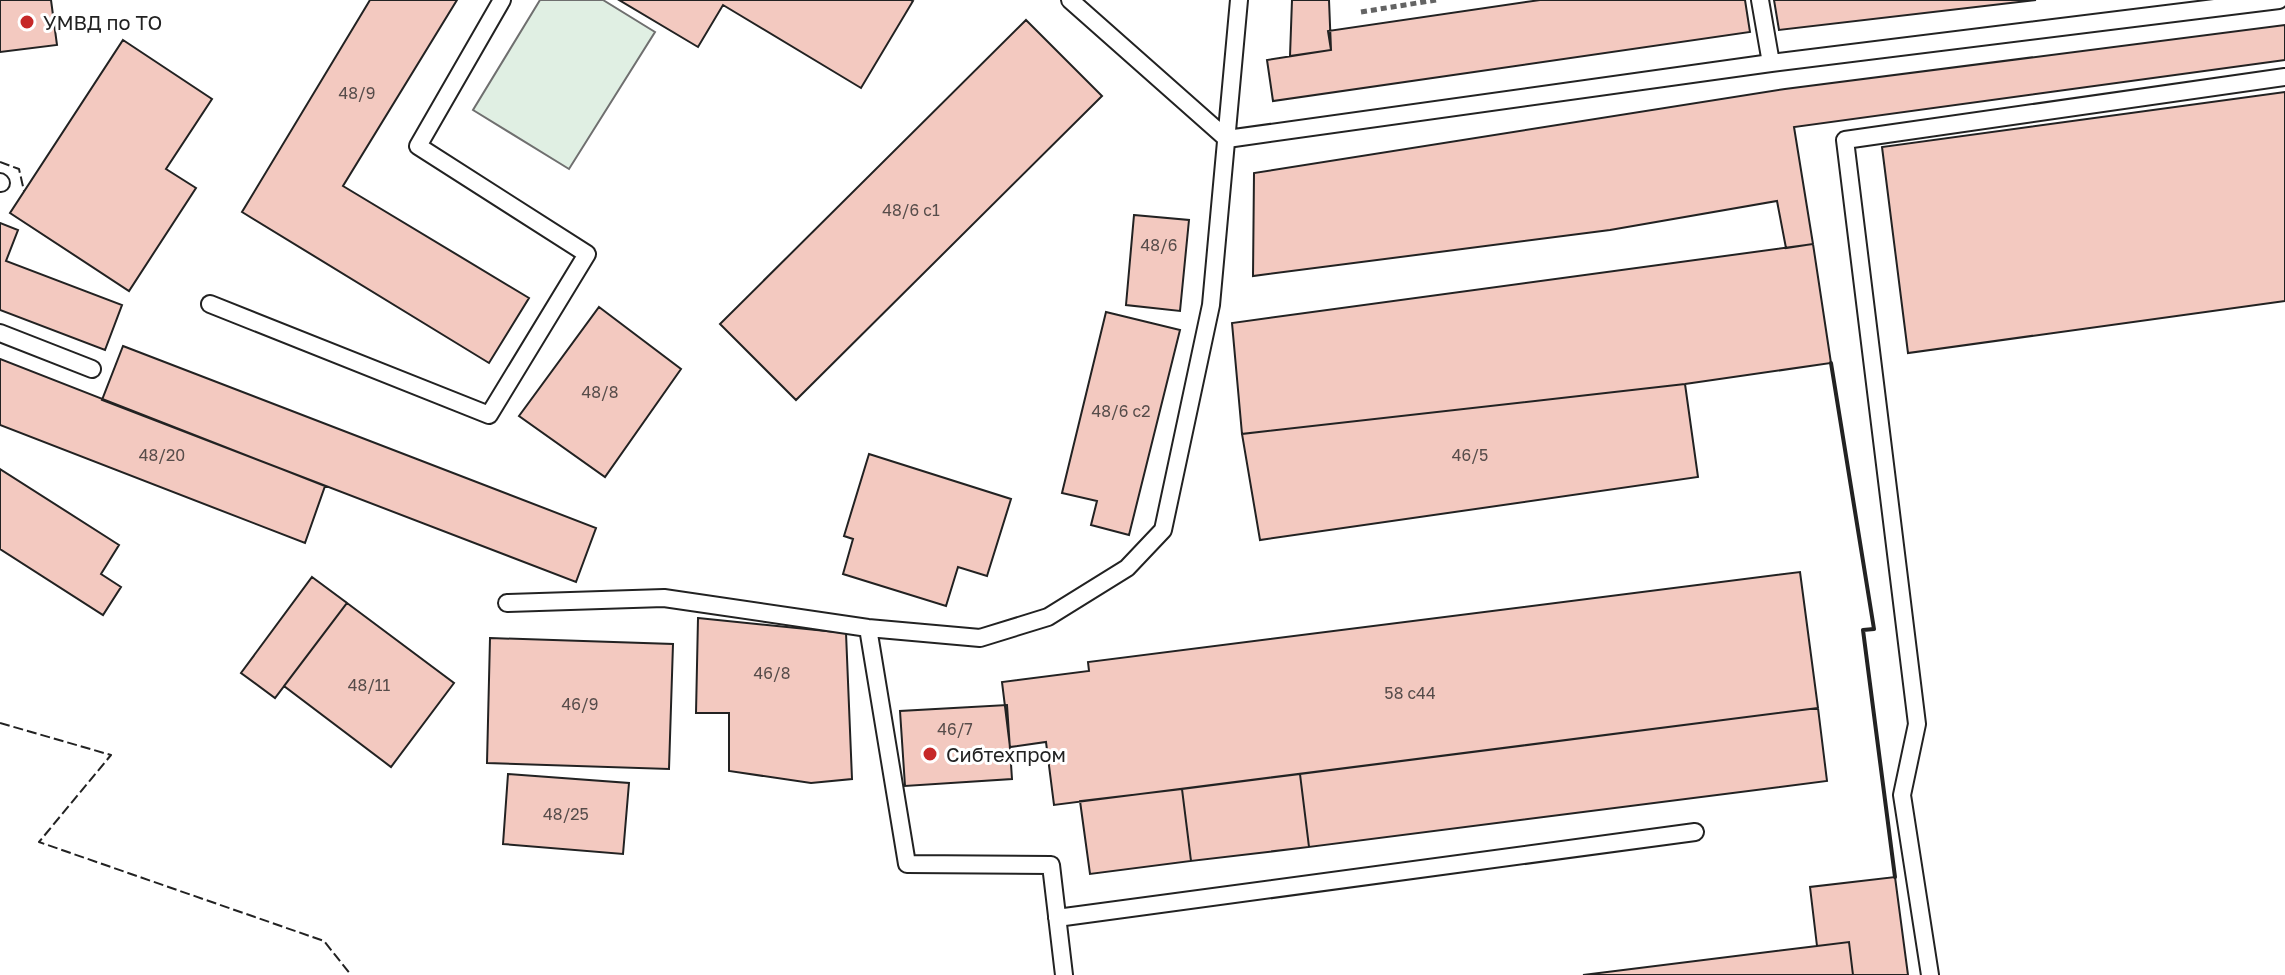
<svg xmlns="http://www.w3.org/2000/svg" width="2285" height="975" font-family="'Golos Text',sans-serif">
<rect width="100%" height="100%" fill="#fff"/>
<!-- green -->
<path fill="#e0efe3" stroke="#6f6f6f" stroke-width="2" d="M540,0H603L655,32L569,169L473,110Z"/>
<!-- building -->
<path fill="#f3c9c0" stroke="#222" stroke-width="2" d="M0,0H51L57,45L0,52Z
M370,0H457L343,186L529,298L489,363L242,212Z
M619,0H911L913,1L861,88L723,5L698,47Z
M1292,0H1329L1331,50L1290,56Z
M1540,0H1745L1750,32L1273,101L1267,60L1331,50L1328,31Z
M1774,0H2036L1779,30Z
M1026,20L1102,96L796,400L720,324Z
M2285,25V60L1794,127L1813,244L1786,248L1777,201L1610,230L1253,276L1254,173L1785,89Z
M123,40L212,99L166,169L196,188L129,291L10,213Z
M2285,92V301L1908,353L1882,147Z
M1134,215L1189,220L1180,311L1126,305Z
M0,223L18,230L6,261L122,305L105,350L0,310Z
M1813,244L1831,363L1685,384L1242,434L1232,323Z
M599,307L681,369L605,477L519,416Z
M1106,312L1180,330L1129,535L1091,525L1097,501L1062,493Z
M123,346L596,528L576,582L102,400Z
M0,359L325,486L305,543L0,425Z
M1685,384L1698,477L1260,540L1242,434Z
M869,454L1011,499L987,576L958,567L946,606L843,574L853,539L844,536Z
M0,469L119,545L101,574L121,587L103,615L0,549Z
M1800,572L1818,708L1054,805L1046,742L1010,747L1002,682L1089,671L1088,662Z
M312,577L347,603L275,698L241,673Z
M347,603L454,683L391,767L284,686Z
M698,618L846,633L852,779L811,783L729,771V713H696Z
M490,638L673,644L669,769L487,763Z
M1007,705L1012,779L905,786L900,711Z
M1818,708L1827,781L1309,847L1300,774Z
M508,774L629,783L623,854L503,844Z
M1300,774L1309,847L1191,861L1182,789Z
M1182,789L1191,861L1090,874L1080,801Z
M1895,877L1908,975H1853L1849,942L1817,946L1810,887Z
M1849,942L1853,975H1583L1817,946Z"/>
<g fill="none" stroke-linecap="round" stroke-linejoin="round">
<!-- lane casing -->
<g stroke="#222" stroke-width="20">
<path id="lane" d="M1070,0L1227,139L1771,63L2279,0
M1760,0L1771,63
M0,182L1,183
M210,304L489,415L587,254L418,146L502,0
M0,333L92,369
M507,603L664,598L868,628L980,638L1048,617L1127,568L1163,530L1211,305L1239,0
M868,628L907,864L1051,865L1064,975
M1057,918L1695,832
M1930,975L1902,795L1917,724L1845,140L2285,77"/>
</g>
<!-- path -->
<path stroke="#646464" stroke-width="5" stroke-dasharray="6 4" stroke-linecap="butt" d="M1361,12L1436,0"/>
<!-- lane -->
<use href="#lane" stroke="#fff" stroke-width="16"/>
<!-- fence -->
<path stroke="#222" stroke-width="2" stroke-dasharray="10 4" stroke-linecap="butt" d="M0,162L19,169L24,191
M0,723L111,755L39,842L324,941L351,975"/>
<!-- wall -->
<path stroke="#222" stroke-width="4" d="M1831,363L1874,629L1863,630L1895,877"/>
</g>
<!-- markers -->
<g fill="#c62828" stroke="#fff" stroke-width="3">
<circle cx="27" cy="22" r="8"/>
<circle cx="930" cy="754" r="8"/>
</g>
<g text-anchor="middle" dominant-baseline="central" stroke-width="6" stroke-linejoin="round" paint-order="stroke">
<!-- number labels -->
<g font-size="16" fill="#564c4a">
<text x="357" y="93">48/9</text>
<text x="911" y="210">48/6 с1</text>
<text x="1159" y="245">48/6</text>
<text x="600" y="392">48/8</text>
<text x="1121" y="411">48/6 с2</text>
<text x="162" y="455">48/20</text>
<text x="1470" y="455">46/5</text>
<text x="772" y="673">46/8</text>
<text x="369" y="685">48/11</text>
<text x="1410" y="693">58 с44</text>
<text x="580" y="704">46/9</text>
<text x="955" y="729">46/7</text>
<text x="566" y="814">48/25</text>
</g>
<!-- poi labels -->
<g font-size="20" fill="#222" stroke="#fff" text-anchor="start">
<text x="43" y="22">УМВД по ТО</text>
<text x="946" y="754">Сибтехпром</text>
</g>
</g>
</svg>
